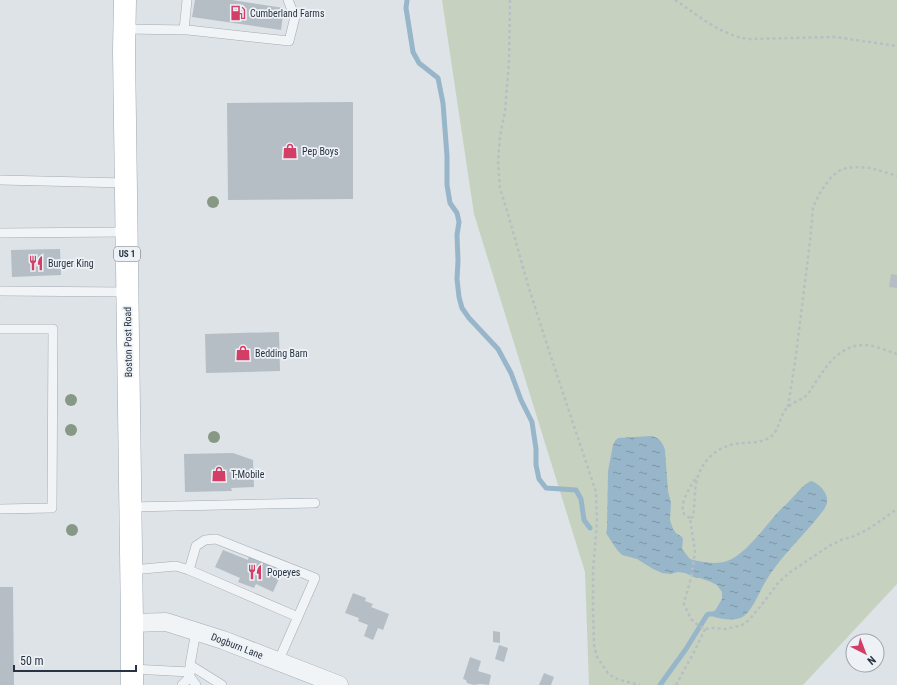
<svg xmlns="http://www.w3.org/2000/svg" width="897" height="685" font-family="'Roboto Condensed',sans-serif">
<defs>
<pattern id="water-ripples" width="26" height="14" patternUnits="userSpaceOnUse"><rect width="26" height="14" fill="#98b6ca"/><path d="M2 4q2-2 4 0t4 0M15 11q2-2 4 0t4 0" fill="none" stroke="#7c95a5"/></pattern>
</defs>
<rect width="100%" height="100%" fill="#dee3e8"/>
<!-- grass -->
<path fill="#c6d2bf" d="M442,0H897V584L803,685H589L585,572L474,214Z"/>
<!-- water -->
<path fill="url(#water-ripples)" d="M651,436C659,437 663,443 665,450L668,491L671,503L670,520L673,529L676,533L682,537L683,540L682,549L690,559C702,562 715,565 727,561C744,556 767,524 780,510C784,506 789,502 793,497C799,491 803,485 811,481C819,483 828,493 827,501C827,505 825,508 823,511C803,537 777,559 762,588C758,596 751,611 744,616C735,622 723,619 714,617L713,614L722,599V592L717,585L711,582L700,578H696L685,573L678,572L671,574L662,573L653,569L637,559L622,555L618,551L613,544L606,533L607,529L608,471L613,445L615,441L618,438Z"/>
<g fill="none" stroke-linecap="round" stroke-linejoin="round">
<!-- stream -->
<path stroke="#98b6ca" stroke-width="5" d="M407,0L406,8L413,52L419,63L438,78L443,103L447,156V185L450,203L457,213L459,222L457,235L458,261L457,279L459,297L462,308L469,318L498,349L511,373L521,400L532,422L536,449V465L539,479L546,488L576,490L581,499L584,520L590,528
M660,685L686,649L707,615L709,614H713L718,612"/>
</g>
<!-- building -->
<path fill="#b5bdc5" d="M195,0H232L284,8L281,30L192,17Z
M353,102V199L228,200L227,103Z
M60,249L61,275L12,277L11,250Z
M891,274L897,275V288L889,287Z
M279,332L280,371L206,373L205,334Z
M233,453L253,460L254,487L231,488L232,491L185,492L184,454Z
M223,550L248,560L249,556L283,570L273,592L256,584L254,588L238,582L240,578L215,567Z
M0,587H13L14,685H0Z
M353,593L366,598L365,601L373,604L371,607L389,614L383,630L378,628L373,640L364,636L368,625L358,621L359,618L345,613Z
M493,631L500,632V643L493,642Z
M499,645L508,648L504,662L495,659Z
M470,657L481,661L478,671L491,675L489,685L480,684L474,685L467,683L466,680L463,679Z
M544,673L554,677L551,685H539Z"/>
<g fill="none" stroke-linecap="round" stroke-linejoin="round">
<!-- lane casing -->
<g stroke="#a3abb2" stroke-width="10">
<path id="lane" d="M125,29L188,30L289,41L295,17L288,0
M184,30L187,0
M0,180L126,183
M0,233L127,232
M0,291L127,292
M0,329H53L52,508L0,509
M131,507L315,503
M132,570L176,566L189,570L196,546L205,540L216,539L315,578L278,662
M189,570L298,617
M190,665L222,685
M132,669L190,672
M190,677L196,685
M182,685L190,677V665L196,631"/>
</g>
<!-- street casing -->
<g stroke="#a3abb2" stroke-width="19">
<path id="street" d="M132,623L166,622L223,640L339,685"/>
</g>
<!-- primary casing -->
<g stroke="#9da9b4" stroke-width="23">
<path id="primary" d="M125,0L124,50L132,623V685"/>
</g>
<!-- path -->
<path stroke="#b8bec3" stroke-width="2.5" stroke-dasharray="3 3" stroke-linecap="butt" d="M510,0L509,62L505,111L500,136L498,161L500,188L508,214L528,285L550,354L596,492L597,522L593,572V609L594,645L597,657L608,673L614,678L624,681L640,685
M675,0C698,15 720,35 748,39L835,37L897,46
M897,354C887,351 875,345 864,345C836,345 822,373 808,394C802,400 792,402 786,409C778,419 780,433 767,439C757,444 744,442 734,444C713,449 700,463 696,484C694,495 695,506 693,517L690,518L695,551L694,559L691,578L685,599L684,604L691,619L698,625L705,629L712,628L726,629L742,625L749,620L760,607L778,583L789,573L829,546L841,540L855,536L870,528L897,509
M788,407L795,362L810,242L813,207L821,191L832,176L842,169L854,167L871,168L897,176
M690,518C688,517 686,516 685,515C677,505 692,484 697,476
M676,685L694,652L705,629"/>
<!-- lane -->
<use href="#lane" stroke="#f1f4f6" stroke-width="9"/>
<!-- street -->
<use href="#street" stroke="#f1f4f6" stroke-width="18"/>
<!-- primary -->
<use href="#primary" stroke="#fff" stroke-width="22"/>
</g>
<!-- trees -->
<g fill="#879985">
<circle cx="213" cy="202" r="6"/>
<circle cx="71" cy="400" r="6"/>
<circle cx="71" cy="430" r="6"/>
<circle cx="214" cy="437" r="6"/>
<circle cx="72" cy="530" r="6"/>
</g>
<!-- icons -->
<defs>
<g id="fuel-bare" transform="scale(1.2)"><path d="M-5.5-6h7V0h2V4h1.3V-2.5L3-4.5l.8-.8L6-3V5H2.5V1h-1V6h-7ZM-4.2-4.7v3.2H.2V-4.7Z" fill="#d23e66" stroke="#eef2f6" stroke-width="2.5" paint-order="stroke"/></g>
<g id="shop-bare" transform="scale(1.2)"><path d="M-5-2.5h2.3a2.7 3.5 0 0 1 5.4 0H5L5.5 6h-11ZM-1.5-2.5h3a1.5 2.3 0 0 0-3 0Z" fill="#d23e66" stroke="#eef2f6" stroke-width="2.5" paint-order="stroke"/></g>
<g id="restaurant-bare" transform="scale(1.2)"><path d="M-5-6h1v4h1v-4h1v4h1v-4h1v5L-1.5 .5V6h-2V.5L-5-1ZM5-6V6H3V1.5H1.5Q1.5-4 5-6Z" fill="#d23e66" stroke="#eef2f6" stroke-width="2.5" paint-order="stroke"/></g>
</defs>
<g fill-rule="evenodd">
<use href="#fuel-bare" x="238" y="13"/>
<use href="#shop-bare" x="290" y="151"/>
<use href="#restaurant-bare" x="36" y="263"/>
<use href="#shop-bare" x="243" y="353"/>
<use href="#shop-bare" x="219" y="474"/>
<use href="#restaurant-bare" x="255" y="572"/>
</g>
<g text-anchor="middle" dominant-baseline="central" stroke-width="3.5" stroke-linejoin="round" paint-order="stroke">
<!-- shield labels -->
<rect fill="#eef2f6" stroke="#636c77" stroke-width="1" x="114" y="247" width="26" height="14" rx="3"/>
<g font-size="9" font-weight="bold" fill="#273340">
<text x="127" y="254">US 1</text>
</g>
<!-- poi labels -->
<g font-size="10" fill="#273340" stroke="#eef2f6" text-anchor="start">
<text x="250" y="13">Cumberland Farms</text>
<text x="302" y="151">Pep Boys</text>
<text x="48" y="263">Burger King</text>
<text x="255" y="353">Bedding Barn</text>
<text x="231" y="474">T-Mobile</text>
<text x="267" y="572">Popeyes</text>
</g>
<!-- street labels -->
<g font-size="10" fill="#273340" stroke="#eef2f6">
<text transform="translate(128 342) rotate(-91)">Boston Post Road</text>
<text transform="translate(237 646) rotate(21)">Dogburn Lane</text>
</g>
</g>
<!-- north arrow -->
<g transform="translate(865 653) rotate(138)"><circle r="19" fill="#eef2f6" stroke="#9ea6ad"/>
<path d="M0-3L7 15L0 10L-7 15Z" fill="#d23e66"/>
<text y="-6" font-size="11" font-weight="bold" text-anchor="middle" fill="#273340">N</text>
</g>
<!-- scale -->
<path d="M14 665v6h122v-6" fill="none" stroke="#273340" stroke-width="2"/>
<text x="20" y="665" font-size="12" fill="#273340" stroke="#eef2f6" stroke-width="3" paint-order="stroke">50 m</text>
</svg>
